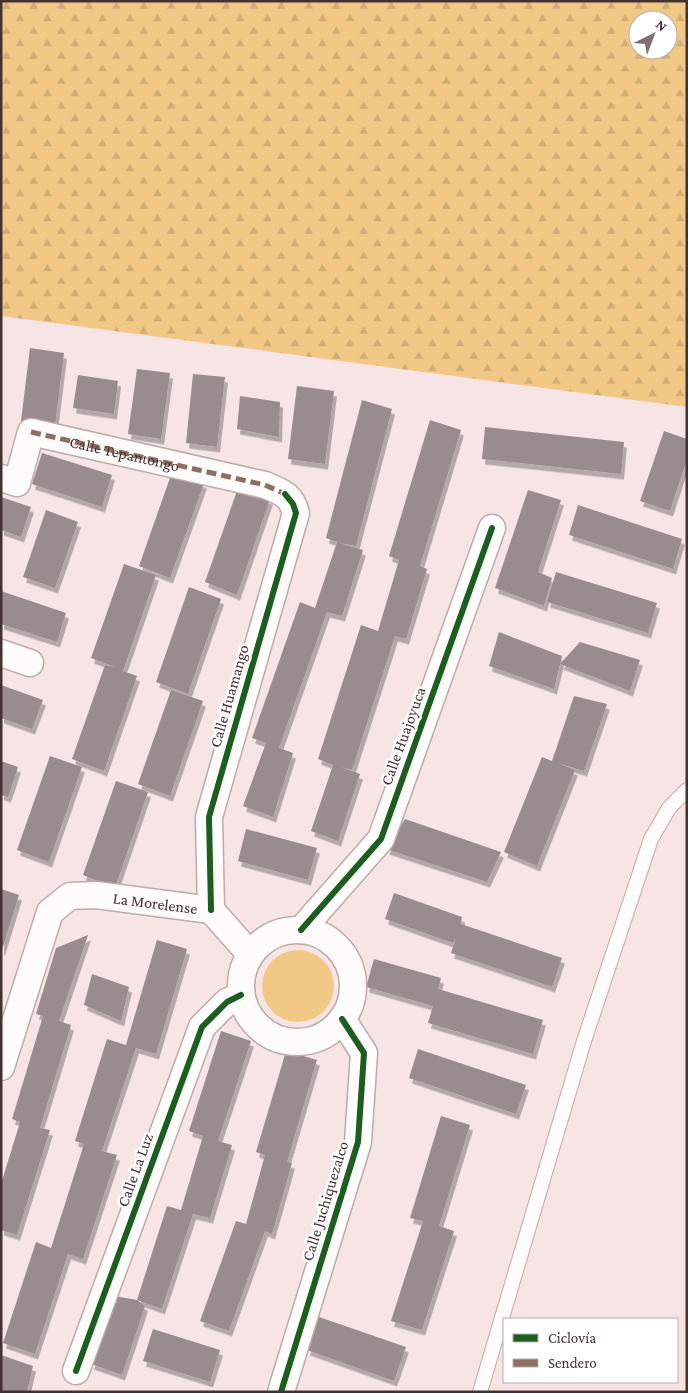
<svg xmlns="http://www.w3.org/2000/svg" width="688" height="1393" font-family="'Crimson Pro',serif">
<defs>
<pattern id="forest-firs" width="22" height="20" patternUnits="userSpaceOnUse" patternTransform="scale(1.25)"><rect width="22" height="20" fill="#f2c886"/><path d="M5 1l3.5 6h-7zM16 11l3.5 6h-7z" fill="#d1ac74"/></pattern>
<filter id="shadow"><feDropShadow dx="3" dy="5.5" stdDeviation="0" flood-color="#0004"/></filter>
</defs>
<rect width="100%" height="100%" fill="#f6e5e4"/>
<!-- forest -->
<path fill="url(#forest-firs)" fill-rule="evenodd" d="M1,1H687V407L1,316ZM638,20H668V50H638Z"/>
<!-- park -->
<path fill="#f2c886" d="M262 986a36 36 0 1 1 72 0a36 36 0 1 1-72 0Z"/>
<!-- building -->
<path fill="#9a8b8d" filter="url(#shadow)" d="M30,348L64,353L55,425L21,421Z
M137,369L170,373L161,439L128,434Z
M193,374L225,377L217,447L186,443Z
M78,375L118,381L114,414L73,408Z
M297,386L334,391L325,464L288,459Z
M240,396L280,402L279,437L237,429Z
M362,400L392,409L356,546L339,543L363,550L342,616L327,612L279,748L293,753L273,817L243,806L266,743L252,738L300,602L315,608L337,542L326,538Z
M430,420L461,430L420,566L427,569L406,639L395,636L352,770L341,767L360,774L338,841L311,831L333,765L318,759L361,625L378,631L399,560L389,556Z
M485,427L624,442L621,474L482,459Z
M664,431L687,439V459L670,511L640,501Z
M42,453L112,475L102,507L32,484Z
M172,472L204,483L170,578L139,566Z
M238,488L270,499L237,595L205,582Z
M528,490L561,500L538,572L552,578L544,606L495,588Z
M1,497L31,507L21,537L1,530Z
M578,505L682,539L673,569L569,535Z
M46,510L78,522L55,588L23,577Z
M124,564L156,575L123,671L137,676L104,771L72,759L105,665L115,667L91,658Z
M556,572L657,603L648,633L547,602Z
M189,587L221,599L188,694L156,682Z
M1,591L66,613L57,642L1,624Z
M499,632L562,656L554,689L489,666Z
M580,642L640,660L630,691L560,664Z
M1,685L43,700L32,729L1,718Z
M171,690L203,701L170,796L138,784Z
M574,696L607,704L584,771L558,763L575,770L537,866L504,852L542,757L552,761Z
M50,756L82,767L49,862L17,850Z
M1,761L18,767L8,797L1,795Z
M116,781L148,792L115,888L83,875Z
M405,819L501,852L487,882L386,849Z
M246,829L317,848L308,880L238,861Z
M1,889L19,895L2,950H1Z
M394,893L462,917L461,924L562,958L552,987L451,953L456,938L453,943L385,919Z
M88,935L59,1021L71,1025L40,1128L50,1130L17,1235L1,1230V1184L20,1122L12,1119L43,1016L36,1014L56,948Z
M157,940L187,949L156,1054L136,1048L102,1151L117,1155L83,1259L68,1254L35,1354L3,1343L36,1242L51,1248L84,1144L75,1141L107,1039L126,1045Z
M374,959L441,978L438,989L543,1020L533,1054L428,1023L433,1006L366,987Z
M92,974L129,987L121,1021L84,1005Z
M221,1031L251,1041L218,1141L232,1145L210,1218L193,1214L162,1309L137,1300L167,1206L181,1210L203,1136L189,1131Z
M418,1049L526,1085L516,1114L409,1078Z
M286,1051L317,1060L287,1162L292,1163L272,1234L265,1231L229,1331L200,1321L236,1221L246,1224L265,1155L256,1152Z
M441,1116L470,1125L439,1226L454,1231L422,1330L391,1321L423,1221L410,1218Z
M114,1296L137,1300L145,1306L122,1375L91,1364Z
M319,1317L406,1347L394,1381L307,1350Z
M153,1329L220,1350L210,1382L143,1361Z
M1,1355L33,1366L27,1392H1Z"/>
<g fill="none" stroke-linecap="round" stroke-linejoin="round">
<!-- lane casing -->
<g stroke="#bbabaa" stroke-width="16">
<path id="lane" d="M480,1392L584,1041L651,839L669,808L687,790"/>
</g>
<!-- street casing -->
<g stroke="#bbabaa" stroke-width="29">
<g id="street">
<path d="M1,478L17,483L31,432L265,485C281,492 291,494 296,513L209,817L211,910"/>
<path d="M1,653L30,663"/>
<circle cx="297" cy="986" r="56"/>
<path d="M301,930L381,839L492,528"/>
<path id="s1" d="M1,1067L50,912L70,896L96,895L211,910L250,954"/>
<path d="M76,1371L202,1027L227,1002L241,995"/>
<path d="M281,1392L358,1142L364,1053L342,1019"/>
</g>
</g>
<!-- lane -->
<use href="#lane" stroke="#fefbfb" stroke-width="14"/>
<!-- street -->
<use href="#street" stroke="#fefbfb" stroke-width="26"/>
<!-- quiet -->
<path stroke="#8d6e63" stroke-width="5" stroke-dasharray="10 5" stroke-linecap="butt" id="s2" d="M31,432L265,485L285,494"/>
<!-- cycleway casing -->
<g stroke="#fff" stroke-width="9">
<path id="cycleway" d="M211,910L209,817L296,513L293,504L285,494
M301,930L381,839L492,528
M76,1371L202,1027L227,1002L241,995
M281,1392L358,1142L364,1053L342,1019"/>
</g>
<!-- cycleway -->
<use href="#cycleway" stroke="#1b5e20" stroke-width="6"/>
</g>
<g text-anchor="middle" dominant-baseline="central" stroke-width="5" stroke-linejoin="round" paint-order="stroke">
<!-- street labels -->
<g font-size="16" fill="#443131" stroke="#fff">
<text stroke="none"><textPath href="#s2" startOffset="96">Calle Tepantongo</textPath></text>
<text transform="translate(229 696) rotate(-74)">Calle Huamango</text>
<text transform="translate(403 736) rotate(-70)">Calle Huajoyuca</text>
<text stroke="none"><textPath href="#s1" startOffset="274">La Morelense</textPath></text>
<text transform="translate(135 1170) rotate(-70)">Calle La Luz</text>
<text transform="translate(325 1201) rotate(-73)">Calle Juchiquezalco</text>
</g>
</g>
<!-- border -->
<rect width="688" height="1393" fill="none" stroke="#443131" stroke-width="5"/>
<!-- legend -->
<rect x="503" y="1318" width="175" height="65" fill="#ffffff" stroke="#b4adad"/>
<rect x="513" y="1334" width="25" height="8" fill="#1b5e20" stroke="#b4adad"/>
<text x="548" y="1343" font-size="15" fill="#443131">Ciclovía</text>
<rect x="513" y="1359" width="25" height="8" fill="#8d6e63" stroke="#b4adad"/>
<text x="548" y="1368" font-size="15" fill="#443131">Sendero</text>
<!-- north arrow -->
<g transform="translate(653 35) rotate(42)"><circle r="24" fill="#ffffff" stroke="#b4adad"/>
<path d="M0-4L9 19L0 12L-9 19Z" fill="#827070"/>
<text y="-8" font-size="14" font-weight="bold" text-anchor="middle" fill="#443131">N</text>
</g>
</svg>
